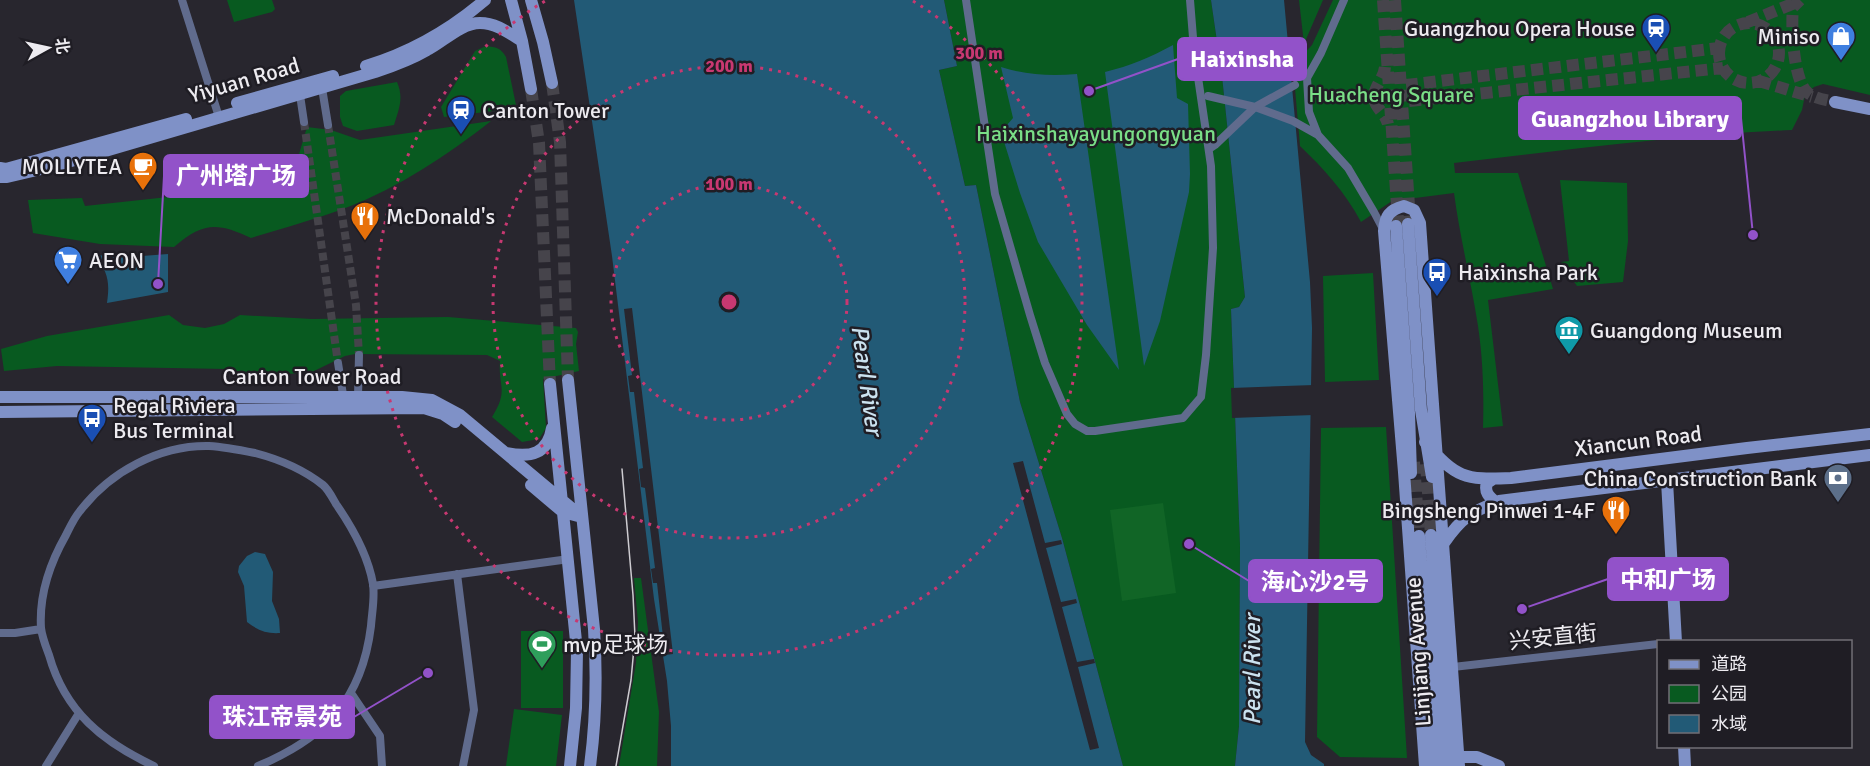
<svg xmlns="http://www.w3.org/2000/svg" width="1870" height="766" font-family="Signika,'Noto Sans SC',sans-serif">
<rect width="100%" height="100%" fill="#28262e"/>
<!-- green -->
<path fill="#085a20" d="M227,0H272L275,9L272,12L234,22Z
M944,0H1211L1222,76L1245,297L1239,307L1231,309L1240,545L1239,726L1235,766H1123L1062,538L1020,402L976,185L965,186L939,70L957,66Z
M1299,0H1323L1304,44Z
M1333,0H1870V95L1823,84L1814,87L1805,95L1802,110L1792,130C1679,135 1566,150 1454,163L1455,173H1518L1553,289L1488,300L1503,426L1483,428C1484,394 1483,359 1478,326C1471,281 1460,238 1454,193L1392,201L1361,222C1345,192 1324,169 1300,146L1293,65L1312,45Z
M486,46C496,47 501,48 506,57L516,105L511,109L444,117L441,107L475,51Z
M397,82C404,98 399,109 394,125L357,131L343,126L340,117V96L346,91Z
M491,121C449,154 398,188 348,207C317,219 283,228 251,238C217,222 203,222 174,247L100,244L33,233L28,200L82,198L85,206L214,192L234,181L294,171L307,127L331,130L360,140Z
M1560,180L1627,183L1628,241L1623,282L1577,286L1561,262L1569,261Z
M1373,273L1379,380L1325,382L1323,276Z
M169,315L183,325L205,328L224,324L240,315L312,319L448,317L576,328L578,332L576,344L579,371L543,379L546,428L539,439L522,442L492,417C509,390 498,387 500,361L487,355L355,354L345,356L312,372L251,377L227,369L57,366L4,371L1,349L47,336Z
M1386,427L1407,758L1340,757L1317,737L1321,428Z
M634,578H641L659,712L657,766H619L636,663L638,622Z
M521,631H563V708H521Z
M514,709L562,715L556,766H506Z"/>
<!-- forest -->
<path fill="#116526" d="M1163,503L1176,593L1122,601L1110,510Z"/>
<!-- water -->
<path fill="#225a76" d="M574,0H944L957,66L939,70L965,186L976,185L1020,402L1062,538L1123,766H671V726L667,681L654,599L612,256Z
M1211,0H1284L1310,282L1312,328L1305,742L1311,755L1324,764V766H1235L1239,726L1240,545L1231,309L1239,307L1245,297L1222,76Z
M1173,45L1177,98L1188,104L1190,174L1189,192L1160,321L1144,366L1105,72C1130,66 1151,57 1173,45Z
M1001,67C1026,75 1050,76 1077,74L1119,370L1087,325L1038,242L1020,193L1001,132L1013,118Z
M168,254V292L107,303C110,282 108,272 95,255L129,257Z
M255,552L265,554L273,572L272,601L279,619L280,633C267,634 257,630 247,622L244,586L238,572L239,566L247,556Z"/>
<!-- pier -->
<path fill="#28262e" d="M632,308L673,654L665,655L657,583H653L651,569L655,568L645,488L641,487L639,469L643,468L634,392H630L628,376L632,375L624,309Z
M1314,385V415L1232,418L1231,388Z
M1023,461L1045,543L1061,540L1062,544L1046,548L1061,602L1076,599L1077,603L1062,607L1077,662L1094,659L1095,663L1078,667L1099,748L1090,750L1013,463Z"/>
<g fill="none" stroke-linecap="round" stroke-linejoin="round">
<!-- street-tunnel -->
<path stroke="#46444b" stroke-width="8" stroke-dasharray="8 4" stroke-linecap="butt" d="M304,122L338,363
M328,125L356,305L359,355"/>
<!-- secondary-tunnel -->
<path stroke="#46444b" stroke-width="12" stroke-dasharray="12 6" stroke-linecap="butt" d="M1383,0L1399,235
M1395,0L1411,235
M1800,0L1793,7C1791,26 1793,81 1808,93C1816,99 1826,100 1835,102
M1748,22L1797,2
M1719 53a30 30 0 1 1 60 0a30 30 0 1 1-60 0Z
M1385,67C1384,79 1373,87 1374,99C1376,109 1386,114 1388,124
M1759,81L1812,97
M552,83L560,142L568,380
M1406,85L1719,48
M531,89L539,143L550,384
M1409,101L1723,68
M1414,462L1419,536
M1426,464L1431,535"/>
<!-- street -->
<path stroke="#606b8d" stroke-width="8" d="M182,0L219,117
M966,0L995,194L1030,315L1045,363L1067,414L1075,424L1087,431H1095L1183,418L1201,397L1206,355L1213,248L1211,166L1194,50L1190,0
M1344,0L1321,53L1307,78L1309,112L1318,135L1348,168L1374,212L1383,229
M317,87L322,88L328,125
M303,91L300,95L304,122
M1209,149L1215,145L1255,107L1293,121L1318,135
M338,363L344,401
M356,399L358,397L359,355
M457,574L474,710L463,766
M373,586L569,559
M0,633H15L41,629
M1453,667L1658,644
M351,693L380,736L382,766
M46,766L79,713
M154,766C103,742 65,712 49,655C46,647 42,637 41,628C39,595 50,563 66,535C70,527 74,518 80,511C110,472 159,445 209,446C225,447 240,450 255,453C278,459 304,470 323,485C328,489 332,497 336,504C352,527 368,555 373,584C375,597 372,612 371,626C362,700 325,738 258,766"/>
<!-- secondary -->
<path stroke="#7f91c7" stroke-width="12" d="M511,0L522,41L531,89
M531,0L543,42L552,83
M366,66C409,53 451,29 485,0
M1835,102L1870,109
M237,103L333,76
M0,168L6,169L186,119
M0,177H7L54,166L375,72C393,66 410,60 427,50C443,42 461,23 480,23C496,23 509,33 522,41
M1408,224L1421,410L1432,477
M1396,226L1409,413L1411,473
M568,380L594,629C597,675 596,720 590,766
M550,384L577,651L576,708L570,766
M0,397H402L432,400L460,415L582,517
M0,412L424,408L443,414L455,422
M1425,442C1456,478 1464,480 1511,478L1747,448L1870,434
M507,453C530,458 548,454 552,428
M1493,479L1487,483C1484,492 1489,497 1496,502
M1667,481L1676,642
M531,485L563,512L578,516
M1431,535L1447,766
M1419,536L1435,766
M1444,543C1461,518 1471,512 1499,501L1870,455
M1684,746L1685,766
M1459,757H1477L1499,766
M1425,766L1404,472L1384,231C1385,216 1389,210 1404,206L1414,210L1420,223L1459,766"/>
<!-- tram -->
<path stroke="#ceccd1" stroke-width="1.5" d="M616,766L631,680L635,637L633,595L622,469"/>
<!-- street-bridge -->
<path stroke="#606b8d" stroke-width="8" d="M1208,96L1255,107L1295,85"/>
</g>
<!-- distance rings -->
<g fill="none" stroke="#c83871" stroke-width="3" stroke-dasharray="3 6">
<circle cx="729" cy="302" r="118"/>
<circle cx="729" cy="302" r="236"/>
<path d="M913 1A353 353 0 1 1 545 1"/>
</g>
<!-- icons -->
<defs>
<g id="station-pin" transform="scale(1.5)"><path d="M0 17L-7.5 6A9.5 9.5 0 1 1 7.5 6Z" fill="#1a4fb4" stroke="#1f1d24"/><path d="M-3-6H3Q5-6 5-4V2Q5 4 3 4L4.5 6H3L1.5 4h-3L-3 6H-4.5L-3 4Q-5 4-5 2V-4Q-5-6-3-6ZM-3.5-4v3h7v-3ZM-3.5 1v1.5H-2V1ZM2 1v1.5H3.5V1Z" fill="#fff"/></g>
<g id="shop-pin" transform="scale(1.5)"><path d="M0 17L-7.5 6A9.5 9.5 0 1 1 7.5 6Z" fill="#3f7fe0" stroke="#1f1d24"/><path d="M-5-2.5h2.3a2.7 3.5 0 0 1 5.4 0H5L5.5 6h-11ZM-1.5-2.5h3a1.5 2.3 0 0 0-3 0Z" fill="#fff"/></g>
<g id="cafe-pin" transform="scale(1.5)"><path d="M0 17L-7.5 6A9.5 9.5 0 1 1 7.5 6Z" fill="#e8710a" stroke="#1f1d24"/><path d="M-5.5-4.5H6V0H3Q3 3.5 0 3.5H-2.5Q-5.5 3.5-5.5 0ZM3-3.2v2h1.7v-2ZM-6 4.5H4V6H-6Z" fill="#fff"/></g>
<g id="restaurant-pin" transform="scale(1.5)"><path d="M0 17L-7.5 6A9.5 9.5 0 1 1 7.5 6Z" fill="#e8710a" stroke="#1f1d24"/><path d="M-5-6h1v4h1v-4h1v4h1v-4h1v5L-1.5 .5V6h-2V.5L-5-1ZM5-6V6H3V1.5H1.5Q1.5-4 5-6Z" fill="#fff"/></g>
<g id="supermarket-pin" transform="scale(1.5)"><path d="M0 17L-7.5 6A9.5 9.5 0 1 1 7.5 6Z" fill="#3f7fe0" stroke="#1f1d24"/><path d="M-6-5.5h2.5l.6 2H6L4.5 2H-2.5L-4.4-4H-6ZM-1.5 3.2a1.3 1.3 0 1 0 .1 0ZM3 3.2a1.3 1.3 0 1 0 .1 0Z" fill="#fff"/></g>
<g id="bus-pin" transform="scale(1.5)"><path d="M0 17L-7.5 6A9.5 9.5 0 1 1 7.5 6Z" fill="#1a4fb4" stroke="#1f1d24"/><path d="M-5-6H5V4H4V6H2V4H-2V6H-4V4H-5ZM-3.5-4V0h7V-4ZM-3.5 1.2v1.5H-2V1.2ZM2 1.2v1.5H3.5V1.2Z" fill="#fff"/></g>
<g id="museum-pin" transform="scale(1.5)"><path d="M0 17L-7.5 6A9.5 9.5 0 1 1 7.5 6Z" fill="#0f9aa8" stroke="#1f1d24"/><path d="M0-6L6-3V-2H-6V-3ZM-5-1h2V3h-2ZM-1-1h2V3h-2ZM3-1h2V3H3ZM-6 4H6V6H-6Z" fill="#fff"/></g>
<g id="bank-pin" transform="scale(1.5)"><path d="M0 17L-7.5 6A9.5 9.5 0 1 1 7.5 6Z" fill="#5c6f8a" stroke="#1f1d24"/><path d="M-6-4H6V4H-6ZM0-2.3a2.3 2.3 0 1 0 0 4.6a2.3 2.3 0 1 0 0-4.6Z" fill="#fff"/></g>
<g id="stadium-pin" transform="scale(1.5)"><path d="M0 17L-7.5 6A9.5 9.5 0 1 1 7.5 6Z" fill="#2e9e5b" stroke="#1f1d24"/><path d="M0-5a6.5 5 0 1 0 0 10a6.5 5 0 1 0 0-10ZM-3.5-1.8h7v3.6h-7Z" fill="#fff"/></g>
</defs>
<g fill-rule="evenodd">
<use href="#station-pin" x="1656" y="28"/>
<use href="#shop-pin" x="1841" y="36"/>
<use href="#station-pin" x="461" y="110"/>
<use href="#cafe-pin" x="143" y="166"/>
<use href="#restaurant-pin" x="365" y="216"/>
<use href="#supermarket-pin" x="68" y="260"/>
<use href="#bus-pin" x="1437" y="272"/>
<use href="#museum-pin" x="1569" y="330"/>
<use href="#bus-pin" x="92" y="418"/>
<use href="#bank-pin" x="1838" y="478"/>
<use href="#restaurant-pin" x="1616" y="510"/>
<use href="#stadium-pin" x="542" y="644"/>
</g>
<g text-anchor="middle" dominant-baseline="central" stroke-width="5" stroke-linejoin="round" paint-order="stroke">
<!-- poi labels -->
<g font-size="22" fill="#edebf0" stroke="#1f1d24" text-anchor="start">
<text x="1635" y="28" text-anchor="end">Guangzhou Opera House</text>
<text x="1820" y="36" text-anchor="end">Miniso</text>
<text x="482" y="110">Canton Tower</text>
<text x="122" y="166" text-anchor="end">MOLLYTEA</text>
<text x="386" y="216">McDonald's</text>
<text x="89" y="260">AEON</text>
<text x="1458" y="272">Haixinsha Park</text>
<text x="1590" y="330">Guangdong Museum</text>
<text x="113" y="405">Regal Riviera<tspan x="113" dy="25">Bus Terminal</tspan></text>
<text x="1817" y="478" text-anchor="end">China Construction Bank</text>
<text x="1595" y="510" text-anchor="end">Bingsheng Pinwei 1-4F</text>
<text x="563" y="644">mvp足球场</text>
</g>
<!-- street labels -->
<g font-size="22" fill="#edebf0" stroke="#1f1d24">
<text transform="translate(244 80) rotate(-16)">Yiyuan Road</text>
<text x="312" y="376">Canton Tower Road</text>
<text transform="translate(1638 441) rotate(-7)">Xiancun Road</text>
<text transform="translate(1553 637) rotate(-6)">兴安直街</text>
<text transform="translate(1418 652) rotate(-94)">Linjiang Avenue</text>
</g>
<!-- park labels -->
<g font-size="22" fill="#7ade87" stroke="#1f1d24">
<text x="1391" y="94">Huacheng Square</text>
<text x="1096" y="133">Haixinshayayungongyuan</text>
</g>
<!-- water labels -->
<g font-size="24" font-style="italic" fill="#cbe2ef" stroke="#1f1d24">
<text transform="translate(867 380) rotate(82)">Pearl River</text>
<text transform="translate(1252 670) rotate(-90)">Pearl River</text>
</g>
</g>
<circle cx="729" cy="302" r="9" fill="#c83871" stroke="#1f1d24" stroke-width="3"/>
<g font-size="18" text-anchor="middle" font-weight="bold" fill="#c83871" stroke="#1f1d24" stroke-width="5" stroke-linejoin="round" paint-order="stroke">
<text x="979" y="59">300 m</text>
<text x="729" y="72">200 m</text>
<text x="729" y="190">100 m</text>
</g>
<!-- callouts -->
<path fill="none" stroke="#9252c9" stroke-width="2" d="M1089 91L1178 59M1753 235L1741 118M158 284L164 176M1522 609L1608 579M1189 544L1249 581M428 673L354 717"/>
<g fill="#9252c9" stroke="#1f1d24" stroke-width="2">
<circle cx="1089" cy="91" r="6"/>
<circle cx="1753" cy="235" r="6"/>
<circle cx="158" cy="284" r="6"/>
<circle cx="1522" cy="609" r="6"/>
<circle cx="1189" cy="544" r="6"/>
<circle cx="428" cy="673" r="6"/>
</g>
<g fill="#9252c9" stroke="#9252c9" stroke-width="2">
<rect x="1178" y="38" width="128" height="42" rx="6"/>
<rect x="1519" y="97" width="222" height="42" rx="6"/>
<rect x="164" y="155" width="144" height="42" rx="6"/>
<rect x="1608" y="558" width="120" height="42" rx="6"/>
<rect x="1249" y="560" width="133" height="42" rx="6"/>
<rect x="210" y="696" width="144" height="42" rx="6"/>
</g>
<g font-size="24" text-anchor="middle" font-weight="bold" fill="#fff">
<text x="1242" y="67">Haixinsha</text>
<text x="1630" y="127">Guangzhou Library</text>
<text x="236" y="184">广州塔广场</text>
<text x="1668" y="588">中和广场</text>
<text x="1315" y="590">海心沙2号</text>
<text x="282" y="725">珠江帝景苑</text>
</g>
<!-- legend -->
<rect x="1657" y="640" width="195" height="108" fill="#1f1d24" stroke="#716f76" stroke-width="1.5"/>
<rect x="1669" y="660" width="30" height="9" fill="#7f91c7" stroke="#716f76" stroke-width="1.5"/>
<text x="1711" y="670" font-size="18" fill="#edebf0">道路</text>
<rect x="1669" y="685" width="30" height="18" fill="#085a20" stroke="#716f76" stroke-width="1.5"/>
<text x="1711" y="700" font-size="18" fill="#edebf0">公园</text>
<rect x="1669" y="715" width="30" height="18" fill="#225a76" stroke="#716f76" stroke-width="1.5"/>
<text x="1711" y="730" font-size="18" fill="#edebf0">水域</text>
<!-- north arrow -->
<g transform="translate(48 48) rotate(82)" stroke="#1f1d24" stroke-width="4.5" paint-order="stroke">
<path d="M0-4.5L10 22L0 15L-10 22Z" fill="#edebf0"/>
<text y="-9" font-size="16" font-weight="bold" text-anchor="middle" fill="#edebf0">北</text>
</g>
</svg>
